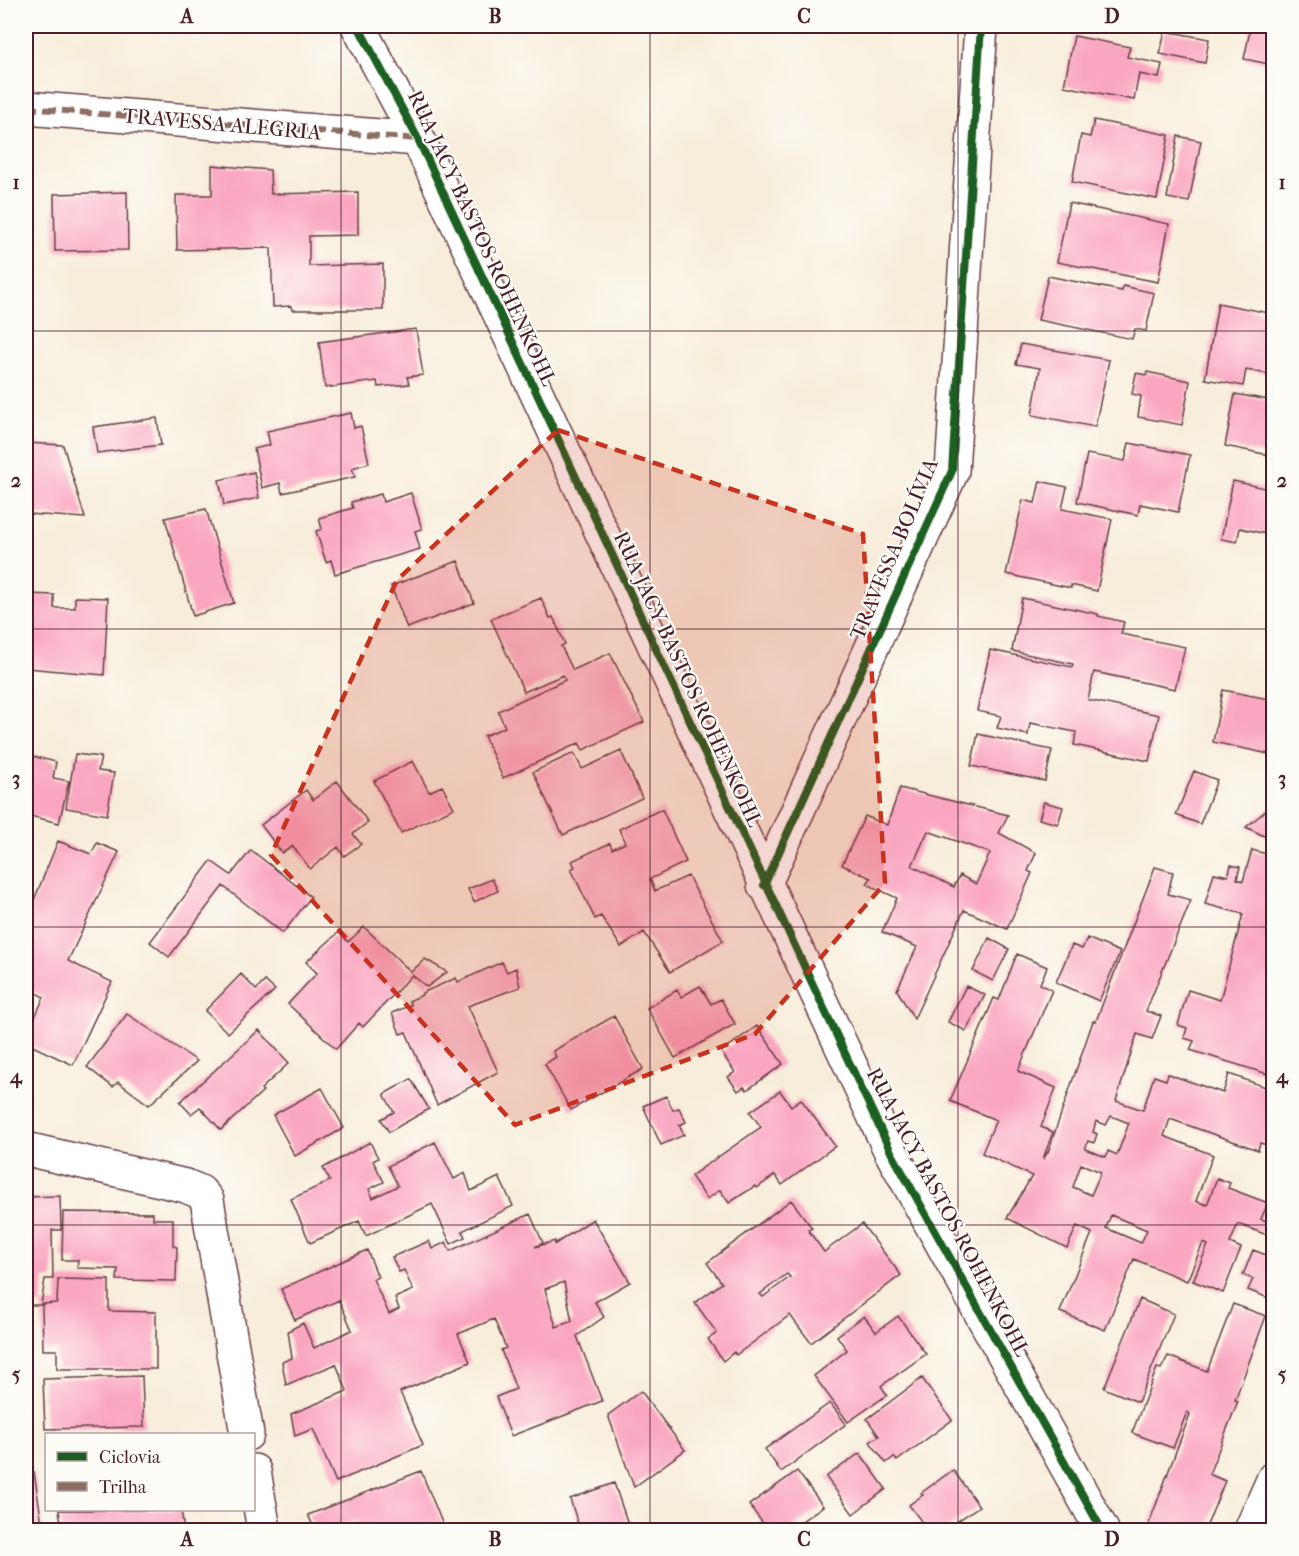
<svg xmlns="http://www.w3.org/2000/svg" width="1299" height="1556" font-family="'IM FELL French Canon',serif">
<rect width="100%" height="100%" fill="#fdfcf7"/>
<filter id="ink" filterUnits="userSpaceOnUse"><feTurbulence type="fractalNoise" baseFrequency=".0167" numOctaves="2"/><feDisplacementMap in="SourceGraphic" scale="12" xChannelSelector="R" yChannelSelector="G"/><feConvolveMatrix kernelMatrix="1 2 1 2 8 2 1 2 1" color-interpolation-filters="sRGB"/></filter>
<filter id="wash" filterUnits="userSpaceOnUse"><feTurbulence type="fractalNoise" baseFrequency=".008" numOctaves="4" result="noise"/><feDisplacementMap in="SourceGraphic" scale="24" xChannelSelector="R" yChannelSelector="G"/><feGaussianBlur stdDeviation="1.35" result="paint"/><feColorMatrix in="noise" values="0 0 0 0 0 0 0 0 0 0 0 0 0 0 0 0 0 1.4 0 .05"/><feComposite in="paint" operator="in"/></filter>
<g filter="url(#wash)">
<rect width="100%" height="100%" fill="#f7edda"/>
<g id="blocks">
<!-- building -->
<path fill="#faa6c1" fill-rule="evenodd" d="M1067,26H1127L1125,32L1098,27L1097,32Z
M1251,26H1274V65L1244,59Z
M1165,31L1209,39L1205,63L1160,54Z
M1074,36L1130,47L1127,57L1162,64L1159,78L1139,74L1134,100L1064,86Z
M1094,120L1169,135L1157,199L1072,182L1081,135L1090,137Z
M1178,136L1201,141L1189,202L1167,198Z
M26,154H28L36,224L26,223Z
M212,165L270,170L271,194L358,192V235L309,236V266L383,264V310H292L291,306L273,307L271,248L177,250L176,195H212Z
M127,192L128,250L55,251L54,194Z
M1069,203L1169,224L1158,282L1057,262Z
M1048,276L1122,291L1123,286L1154,293L1146,331L1135,329L1132,339L1038,320Z
M1218,303L1274,314V375L1246,370L1243,386L1205,379Z
M416,329L423,375L407,377L409,384L378,387L377,381L325,388L319,342Z
M1021,344L1109,360L1095,427L1032,415L1040,368L1016,364Z
M1147,372L1190,381L1182,425L1138,417L1141,396L1132,394L1136,373L1147,375Z
M1235,394L1274,401V456L1225,446Z
M351,413L354,428L361,426L369,463L352,468L355,477L282,493L280,483L262,488L254,449L270,445L267,431Z
M157,418L161,445L97,453L93,427Z
M26,443L63,445L85,518L28,514L31,458L26,457Z
M1129,443L1190,455L1178,512L1140,504L1138,515L1077,502L1087,454L1125,461Z
M254,472L259,498L224,505L219,480Z
M1040,481L1067,487L1062,509L1112,519L1097,591L1071,585V588L1006,574L1023,500L1035,503Z
M1233,481L1274,490V502L1266,534L1240,528L1237,542L1221,539Z
M411,493L422,529L415,531L420,549L335,574L331,560L326,562L316,531L322,529L319,518L353,508L351,502L381,494L383,502Z
M206,509L234,603L193,616L165,518Z
M458,561L474,603L407,628L391,586Z
M26,594L54,595V608H75V597L108,598L104,675L26,668Z
M541,598L550,618L553,617L565,644L561,646L573,670L610,653L644,722L583,750L579,743L503,778L484,736L505,727L498,711L565,680L563,675L524,692L491,619Z
M1022,598L1098,614V616L1124,622L1121,634L1185,647L1175,689L1094,672L1088,700L1159,715L1149,761L1074,745L1076,732L1030,723L1028,735L997,728L1001,716L977,711L990,650L1072,667L1073,664L1012,651Z
M1223,690L1274,700V755L1213,742Z
M978,734L1052,750L1045,781L971,766Z
M621,751L642,798L563,835L533,772L574,753L582,769Z
M75,754L101,757L98,771L114,773L107,815L66,808Z
M32,756L56,762L53,778L69,781L59,823L26,815V772H28Z
M413,761L429,792L442,786L454,808L401,833L374,781Z
M1194,771L1217,780L1200,824L1176,815Z
M337,781L368,822L353,834L361,844L344,856L338,847L310,869L293,846L282,853L261,825L306,790L313,800Z
M900,788L1008,815L999,833L1036,853L1028,871L1032,873L1007,929L964,910L914,1019L897,990L917,947L882,932L897,898L867,884L871,878L842,865L865,816L887,825ZM928,831L990,853L976,884L960,875L954,887L912,866Z
M1044,802L1063,807L1058,824L1039,819Z
M1274,804V828L1264,836L1246,827Z
M662,809L686,862L650,879L655,891L688,876L723,941L670,972L644,932L621,947L601,916L595,919L571,869L575,867L572,861L610,843L612,849L625,843L619,829Z
M58,841L91,854L97,843L119,852L68,961L112,982L73,1065L26,1043V1037L44,997L28,989L26,994V920Z
M251,850L311,897L283,933L223,886L169,957L150,942L211,861L231,875Z
M1252,850L1274,856V981H1272L1268,995L1274,997V1076L1190,1050L1194,1041L1184,1038L1187,1028L1178,1025L1188,990L1220,1000L1243,914L1205,904L1214,873L1228,876L1231,865L1240,867L1237,879L1243,881Z
M1155,867L1173,872L1168,894L1191,900L1146,1011L1161,1016L1152,1039L1137,1034L1116,1101L1143,1110L1154,1076L1166,1080L1168,1074L1223,1093L1229,1074L1274,1090V1147L1260,1143L1258,1150L1170,1119L1164,1136L1213,1155L1196,1201L1207,1205L1217,1178L1230,1183L1228,1188L1268,1203L1261,1219L1272,1223L1267,1235L1238,1224L1230,1243L1241,1248L1223,1293L1193,1281L1208,1245L1203,1243L1187,1281L1134,1259L1105,1330L1060,1312L1092,1233L1077,1226L1067,1248L1007,1218L1032,1176L982,1153L996,1120L950,1101L994,998L999,1000L1017,954L1047,967L1040,984L1052,990L1018,1071L1056,1088L1041,1127L1053,1132L1043,1159L1048,1152L1093,1021H1096ZM1111,1116L1129,1123L1117,1155L1108,1151L1106,1157L1085,1149L1088,1141L1094,1143L1097,1134L1093,1132L1096,1121L1106,1125ZM1081,1164L1101,1172L1091,1195L1073,1187ZM1111,1215L1147,1230L1141,1243L1106,1228Z
M492,879L498,891L474,902L468,889Z
M364,927L411,972L425,959L447,972L427,987L412,975L363,1027L359,1023L336,1049L288,1004L317,973L306,962L339,932L348,942Z
M989,938L1009,949L993,981L973,971Z
M1087,938L1120,952L1099,1001L1056,982L1072,945L1082,949Z
M502,962L507,972L516,968L520,987L468,1006L498,1072L437,1105L406,1032L400,1034L392,1013L411,1005L409,1001L422,995V993L456,978L458,982Z
M241,974L256,990L265,981L275,990L228,1033L205,1011Z
M700,986L711,1004L721,999L735,1024L675,1058L647,1008L677,990L681,997Z
M966,986L985,995L966,1031L948,1022Z
M127,1014L197,1061L149,1105L118,1082L113,1087L87,1067Z
M614,1016L643,1069L571,1110L545,1064L556,1057L553,1051Z
M757,1026L783,1064L747,1090L744,1087L738,1091L728,1077L735,1072L721,1052Z
M259,1030L289,1063L261,1089L263,1091L221,1130L200,1107L191,1114L180,1102Z
M411,1079L429,1109L389,1132L381,1119L394,1112L384,1094Z
M322,1088L344,1128L295,1156L273,1115Z
M780,1091L791,1106L801,1099L835,1146L782,1185L775,1175L757,1188L755,1186L729,1203L720,1190L707,1199L691,1176L761,1127L750,1112Z
M666,1096L673,1110L679,1108L686,1122L679,1125L684,1135L661,1145L643,1106Z
M370,1142L378,1158L373,1161L384,1182L369,1189L373,1198L398,1186L388,1166L435,1142L454,1179L465,1173L471,1191L499,1177L513,1206L462,1231L465,1237L451,1244L432,1204L366,1236L359,1221L310,1243L291,1199L330,1181L323,1168Z
M60,1196L61,1230H52L53,1279H45L41,1305H26V1197Z
M791,1200L812,1228L808,1230L824,1252L862,1224L901,1275L811,1343L790,1315L736,1355L734,1352L723,1361L708,1339L717,1333L695,1303L722,1283L707,1263ZM787,1274L790,1277L763,1297L760,1294Z
M63,1212L153,1213V1219H173V1246L177,1247L176,1281L117,1280L118,1269L77,1268L78,1260H62Z
M530,1214L543,1243L535,1247L555,1241V1244L593,1219L630,1282L595,1302L604,1317L577,1336L602,1401L511,1436L496,1397L516,1389L501,1350L506,1348L494,1319L458,1334L470,1362L400,1392L423,1445L336,1482L313,1429L295,1436L291,1414L347,1391L336,1364L286,1385L282,1362L292,1358L288,1331L303,1323L314,1348L352,1330L339,1300L295,1320L281,1289L367,1250L378,1277L373,1279L389,1314L399,1309L395,1298L413,1290L404,1270L399,1272L392,1257L429,1241L432,1249L446,1242L450,1251ZM564,1282L572,1321L556,1327L545,1289Z
M1253,1250L1274,1258V1292L1271,1299L1248,1290L1253,1279L1243,1275Z
M58,1279L109,1280V1311L156,1312V1369H57V1350H43L42,1304L57,1303Z
M1140,1299L1174,1314L1138,1402L1104,1388Z
M1233,1304L1266,1316L1235,1400L1238,1401L1209,1474L1225,1481L1205,1530H1150L1148,1526L1190,1414L1187,1412L1173,1448L1132,1433L1157,1368L1161,1369L1168,1356L1207,1371Z
M864,1316L876,1332L898,1316L926,1354L881,1386L887,1395L848,1422L814,1376L847,1350L837,1336Z
M142,1376L144,1427L45,1429L43,1379Z
M922,1378L952,1420L897,1461L894,1457L886,1463L870,1442L879,1436L867,1419Z
M641,1391L685,1450L634,1487L608,1415Z
M830,1403L846,1424L781,1472L765,1449Z
M860,1453L886,1489L853,1514L826,1477Z
M953,1470L979,1506L945,1530H934L931,1526L927,1529L909,1505L923,1495L921,1493Z
M421,1471L445,1530H360L356,1520L327,1530H315L308,1515Z
M797,1471L823,1506L789,1530H768L749,1505Z
M26,1472H34L43,1530H26Z
M614,1483L630,1530H613L610,1523L588,1530H580L570,1499Z
M59,1510H181L184,1530H62Z"/>
</g>
</g>
<g filter="url(#ink)">
<use href="#blocks" fill-opacity="0" stroke="#643e45" stroke-width="1.5"/>
<g fill="none" stroke-linecap="round" stroke-linejoin="round">
<!-- street casing -->
<g stroke="#643e45" stroke-width="36">
<path id="street" d="M358,26L418,139L891,1152L1102,1530
M26,108L418,139
M764,885L952,471L981,26
M26,1149L186,1186L200,1192L207,1200L247,1434
M254,1471L264,1530
M1251,1530L1274,1478"/>
</g>
<!-- street -->
<use href="#street" stroke="#fff" stroke-width="33"/>
<!-- quiet -->
<path stroke="#8d6e63" stroke-width="6" stroke-dasharray="12 6" stroke-linecap="butt" d="M26,108L418,139"/>
<!-- cycleway casing -->
<g stroke="#fdfcf7" stroke-width="11">
<path id="cycleway" d="M358,26L418,139L891,1152L1102,1530
M764,885L952,471L981,26"/>
</g>
<!-- cycleway -->
<use href="#cycleway" stroke="#1b5e20" stroke-width="8"/>
</g>
</g>
<!-- marked area -->
<path fill="#c8321e" fill-opacity="0.2" stroke="#c8321e" stroke-width="4.5" stroke-dasharray="12 8" stroke-linejoin="round" d="M558,430L863,534L885,883L755,1034L515,1125L271,855L397,580Z"/>
<!-- grid -->
<path fill="none" stroke="#4a1f2b" stroke-width="1.5" stroke-opacity="0.55" d="M341,26V1530M650,26V1530M958,26V1530M26,331H1274M26,629H1274M26,927H1274M26,1225H1274"/>
<g text-anchor="middle" dominant-baseline="central" stroke-width="4.5" stroke-linejoin="round" paint-order="stroke">
<!-- street labels -->
<g font-size="21" fill="#4a1f2b" stroke="#fdfcf7">
<text transform="translate(222 124) rotate(5)">TRAVESSA ALEGRIA</text>
<text transform="translate(482 238) rotate(65)">RUA JACY BASTOS ROHENKOHL</text>
<text transform="translate(894 549) rotate(-67)">TRAVESSA BOLÍVIA</text>
<text transform="translate(688 679) rotate(65)">RUA JACY BASTOS ROHENKOHL</text>
<text transform="translate(948 1212) rotate(62)">RUA JACY BASTOS ROHENKOHL</text>
</g>
</g>
<!-- margin -->
<rect width="1299" height="1556" fill="none" stroke="#fdfcf7" stroke-width="66"/>
<!-- legend -->
<rect x="45" y="1433" width="210" height="78" fill="#fdfcf7" stroke="#b5a4a5" stroke-width="1.5"/>
<rect x="57" y="1452" width="30" height="9" fill="#1b5e20" stroke="#b5a4a5" stroke-width="1.5"/>
<text x="99" y="1463" font-size="18" fill="#4a1f2b">Ciclovia</text>
<rect x="57" y="1482" width="30" height="9" fill="#8d6e63" stroke="#b5a4a5" stroke-width="1.5"/>
<text x="99" y="1493" font-size="18" fill="#4a1f2b">Trilha</text>
<rect x="33" y="33" width="1233" height="1490" fill="none" stroke="#4a1f2b" stroke-width="2"/>
<g font-size="20" text-anchor="middle" font-weight="bold" fill="#4a1f2b">
<text x="187" y="23">A</text>
<text x="495" y="23">B</text>
<text x="804" y="23">C</text>
<text x="1112" y="23">D</text>
<text x="16" y="189">1</text>
<text x="1282" y="189">1</text>
<text x="16" y="487">2</text>
<text x="1282" y="487">2</text>
<text x="16" y="785">3</text>
<text x="1282" y="785">3</text>
<text x="16" y="1083">4</text>
<text x="1282" y="1083">4</text>
<text x="16" y="1381">5</text>
<text x="1282" y="1381">5</text>
<text x="187" y="1546">A</text>
<text x="495" y="1546">B</text>
<text x="804" y="1546">C</text>
<text x="1112" y="1546">D</text>
</g>
</svg>
